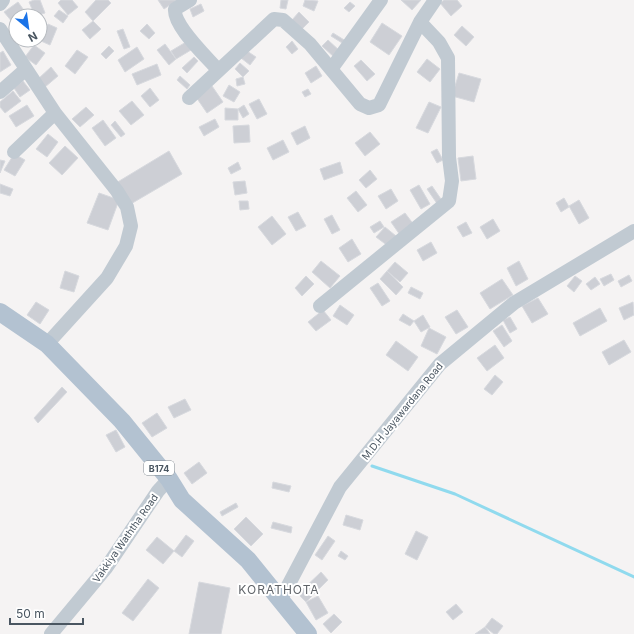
<svg xmlns="http://www.w3.org/2000/svg" width="634" height="634" font-family="Inter,sans-serif">
<rect width="100%" height="100%" fill="#f5f3f3"/>
<g fill="none" stroke-linecap="round" stroke-linejoin="round">
<!-- stream -->
<path stroke="#90daee" stroke-width="3" d="M372,466L455,494L634,577"/>
</g>
<!-- building -->
<path fill="#cdcfd5" stroke="#d7d9de" d="M34,0H40L45,13L35,16L29,2Z
M61,0H72L78,7L68,15L58,3Z
M96,0H108L111,3L93,21L85,12Z
M158,0H177L164,9Z
M281,0H288L286,9L280,8Z
M305,0L318,1L314,11L303,6Z
M401,0H421L412,10Z
M444,0H457L462,6L451,16L440,3Z
M18,2L26,13L22,16H16V21L13,23L4,12Z
M350,2L355,6L349,12L344,8Z
M201,4L204,11L193,17L190,9Z
M59,10L68,16L63,23L54,16Z
M299,12L309,22L302,29L292,20Z
M93,21L101,29L90,39L82,30Z
M382,23L402,36L389,55L370,42Z
M48,24L57,28L50,45L41,41Z
M147,24L155,33L149,39L140,31Z
M462,26L474,37L466,46L454,35Z
M123,29L130,47L124,49L117,31Z
M333,33L349,43L347,46L331,36Z
M328,40L341,52L335,58L322,46Z
M292,41L298,49L292,54L286,47Z
M186,42L191,50L176,59L171,51Z
M165,44L176,59L169,65L157,50Z
M34,45L45,53L36,65L25,57Z
M109,46L114,51L106,59L101,54Z
M137,47L144,59L125,72L118,60Z
M77,50L88,57L75,74L65,66Z
M3,51L11,65L0,72V53Z
M247,51L256,57L250,65L241,58Z
M194,57L198,61L187,73L182,68Z
M427,59L440,69L430,82L417,72Z
M361,60L375,74L367,81L354,66Z
M240,63L249,71L243,77L235,69Z
M157,64L161,75L137,85L132,74Z
M316,66L322,76L311,83L305,73Z
M51,67L58,76L45,87L38,79Z
M459,73L481,79L474,102L452,96Z
M180,76L190,85L187,89L177,80Z
M243,77L245,84L237,86L236,79Z
M23,81L30,90L20,97L14,88Z
M229,85L240,92L234,102L223,96Z
M212,86L223,102L207,113L196,97Z
M150,88L159,100L150,107L141,96Z
M308,89L311,94L305,97L302,92Z
M13,91L21,101L5,113L0,107V102Z
M259,99L267,114L257,119L249,104Z
M132,101L144,115L131,125L119,111Z
M429,102L441,107L428,133L416,128Z
M27,105L34,116L16,127L9,116Z
M244,105L249,114L243,118L238,109Z
M86,107L94,115L80,127L72,119Z
M225,108L238,109V120H225Z
M215,119L219,127L204,136L199,127Z
M103,120L116,138L105,146L92,128Z
M115,121L125,134L121,137L111,125Z
M249,125L250,142L234,143L233,126Z
M305,126L310,138L297,145L291,133Z
M370,132L380,144L365,156L355,143Z
M48,134L58,142L47,157L36,149Z
M283,140L289,152L273,160L267,148Z
M65,146L78,158L62,175L49,163Z
M437,149L443,160L437,163L431,152Z
M169,151L182,174L129,205L116,183Z
M14,154L25,160L15,176L4,170Z
M473,156L476,179L461,181L458,158Z
M0,160L5,161L0,173Z
M238,162L241,169L231,174L228,168Z
M340,162L343,173L324,180L320,169Z
M370,170L377,179L366,188L359,180Z
M245,181L247,193L235,195L233,182Z
M0,184L13,189L10,196L0,193Z
M419,185L430,204L421,209L410,190Z
M432,186L443,202L438,205L427,189Z
M391,189L398,201L386,209L378,196Z
M356,191L367,205L358,212L347,198Z
M99,193L119,200L108,230L87,223Z
M564,198L569,207L561,212L556,203Z
M579,200L589,218L579,224L569,206Z
M239,201H248L249,209L240,210Z
M298,212L306,226L296,231L288,217Z
M405,213L414,225L400,235L391,222Z
M332,215L340,230L332,234L324,219Z
M272,216L286,234L272,245L258,227Z
M493,219L500,231L487,239L480,227Z
M380,221L384,227L374,233L370,227Z
M466,222L472,233L463,237L457,227Z
M385,227L396,236L388,246L376,237Z
M352,239L361,254L348,262L339,248Z
M431,242L437,253L423,261L417,250Z
M321,261L340,276L330,288L312,272Z
M519,261L528,279L516,286L507,268Z
M395,262L408,273L400,282L387,271Z
M65,271L79,276L74,292L60,288Z
M387,271L403,287L396,295L380,279Z
M611,274L614,280L604,286L600,279Z
M629,275L632,281L621,287L618,281Z
M306,276L314,284L302,296L295,288Z
M575,276L582,281L574,292L567,286Z
M595,277L600,284L591,290L586,284Z
M502,279L513,295L490,309L480,293Z
M378,283L390,301L382,306L370,288Z
M411,287L423,293L420,299L408,293Z
M538,298L548,314L532,323L522,306Z
M36,302L49,310L40,324L27,315Z
M633,302L634,315L624,320L619,308Z
M340,305L354,315L347,325L333,316Z
M600,308L607,321L580,336L573,323Z
M323,310L331,320L316,331L308,322Z
M457,310L468,327L456,334L445,317Z
M403,314L414,321L410,326L399,320Z
M423,315L430,327L421,332L414,321Z
M510,317L517,329L510,333L503,320Z
M502,325L512,341L504,347L493,331Z
M429,328L446,337L437,354L421,346Z
M624,340L631,352L609,365L602,352Z
M396,341L418,357L408,371L386,355Z
M495,345L504,358L487,371L477,358Z
M495,375L503,382L492,395L484,389Z
M62,387L67,392L38,423L34,418Z
M185,399L191,410L174,418L168,407Z
M157,413L167,428L152,437L142,423Z
M116,430L125,447L116,452L106,435Z
M199,462L207,473L192,484L184,473Z
M273,482L291,486L289,492L272,488Z
M236,503L238,507L222,516L220,512Z
M346,515L363,520L360,530L343,525Z
M246,517L263,534L251,546L234,529Z
M273,522L292,527L291,533L271,528Z
M416,531L428,537L417,560L405,554Z
M186,535L194,541L182,557L174,551Z
M328,536L335,541L322,560L315,555Z
M157,537L174,551L163,564L146,550Z
M341,551L348,556L345,560L338,556Z
M321,572L328,580L306,602L298,594Z
M148,579L159,588L133,621L122,613Z
M199,582L230,588L221,634H189Z
M318,596L328,613L316,620L306,602Z
M456,604L463,612L453,620L446,612Z
M334,614L342,622L331,633L323,624Z
M492,618L503,626L497,634H494L485,627Z
M485,627L490,634H475Z"/>
<g fill="none" stroke-linecap="round" stroke-linejoin="round">
<!-- minor -->
<path stroke="#c1cad2" stroke-width="14" d="M190,0L175,9C173,26 207,57 218,70
M0,4L3,0
M0,29L55,113L117,191L127,207L131,226L126,246L107,278L47,344
M332,68L381,0
M0,92L25,70
M189,98L274,19L283,20L310,44L360,104L369,108L379,105L420,22L435,0
M14,152L55,113
M320,306L449,201L452,181L449,157L448,58L439,42L420,22
M281,599L340,487L440,364L514,303L634,231
M51,634L106,568L158,491L169,479"/>
<!-- major -->
<path stroke="#b3c2d1" stroke-width="18" d="M0,312L47,344L122,421L169,479L182,500L248,560L308,634"/>
</g>
<g text-anchor="middle" dominant-baseline="central" stroke-width="4" stroke-linejoin="round" paint-order="stroke">
<!-- shield labels -->
<rect fill="#fff" stroke="#808990" stroke-width="1" x="144" y="461" width="30" height="14" rx="3"/>
<g font-size="9" font-weight="bold" fill="#4a5661">
<text x="159" y="468">B174</text>
</g>
<!-- street labels -->
<g font-size="10" fill="#4a5661" stroke="#fff">
<text transform="translate(402 411) rotate(-51)">M.D.H Jayawardana Road</text>
<text transform="translate(125 538) rotate(-55)">Vakkiya Waththa Road</text>
</g>
<!-- quarter labels -->
<g font-size="12" letter-spacing="1" fill="#5f6368" stroke="#fff">
<text x="279" y="589">KORATHOTA</text>
</g>
</g>
<!-- north arrow -->
<g transform="translate(28 28) rotate(151)"><circle r="19" fill="#ffffff" stroke="#b7bbc0"/>
<path d="M0-3L7 15L0 10L-7 15Z" fill="#1a73e8"/>
<text y="-6" font-size="11" font-weight="bold" text-anchor="middle" fill="#4a5661">N</text>
</g>
<!-- scale -->
<path d="M10 618v6h73v-6" fill="none" stroke="#4a5661" stroke-width="2"/>
<text x="16" y="618" font-size="12" fill="#4a5661" stroke="#ffffff" stroke-width="3" paint-order="stroke">50 m</text>
</svg>
